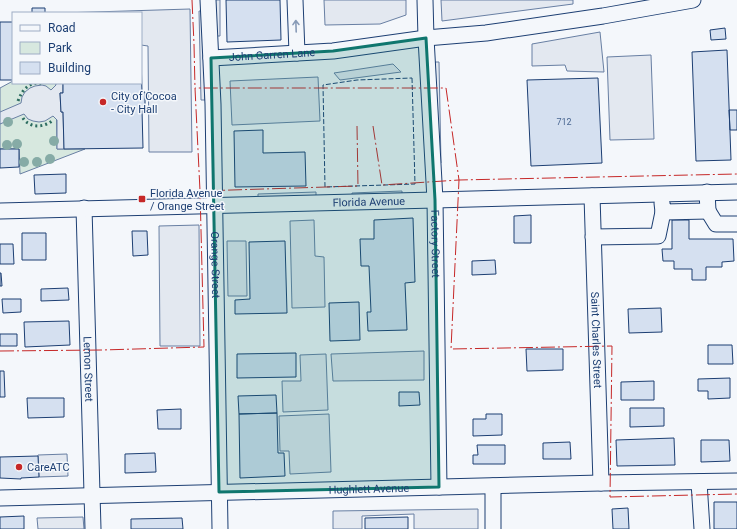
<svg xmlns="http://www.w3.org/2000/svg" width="737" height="529" font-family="Roboto,sans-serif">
<rect width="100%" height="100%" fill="#f4f7fb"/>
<!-- green -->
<path fill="#d7e8df" stroke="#687fa3" d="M13,81V83H56L57,149H85L20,174L19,149H0V88Z"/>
<!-- parking -->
<path fill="#e3e8f0" stroke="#687fa3" d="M215,0H220V36H215Z
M324,0H406V15L380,24L325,25Z
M441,0H573V4L442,21Z
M190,9L192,152H149L148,46L141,45V13H61Z
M199,11H203L205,100H201Z
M600,32L604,72L567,71L565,65L532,66V44Z
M651,55L654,139L610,140L607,57Z
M435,62H439L441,163H437Z
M393,64L401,72L340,80L334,73Z
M318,77L320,121L232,125L230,81Z
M56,83H63V93H60L61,112H63L64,149H57V120L53,116L45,121L39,122L33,121L28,119L24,114L0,124V112L21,103L22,97L25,92L30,88L35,86L42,85L46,86L51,90L56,85Z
M402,191V195L352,197V193Z
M316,192V196L258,198V194Z
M314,220L315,256L324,257L325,307L292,308L290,221Z
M199,225L200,346H160L159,226Z
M227,241H246L247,296H228Z
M424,351V380L333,381L331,354Z
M326,354L328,410L283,412L282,381H301L300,355Z
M329,414L331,472L290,474L289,451H280L279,416Z
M67,454L68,476L39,477L38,455Z
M478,509V529H414V514L362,516V529H333V511Z
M83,517L84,529H38L37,518Z"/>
<!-- building -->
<path fill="#d5e0f0" stroke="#1d3f73" d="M226,0H280L281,40L227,42Z
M32,8H45V13H32Z
M0,22H13V80H0Z
M725,28L726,39L711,40L710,30Z
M727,50L731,160L696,161L692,52Z
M141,56L142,92H145V109L142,110L143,148L64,149L63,112H61L60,93H63V83H141Z
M598,78L602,163L531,166L527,80Z
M729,110H737V130H730Z
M263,130V153L305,152L306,186L235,187L234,131Z
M0,149H19V167L0,168Z
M66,174V193L35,194L34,175Z
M531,215V243H514V216Z
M413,218L415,282L405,283L407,330L368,331L367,312H371L369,266H361L360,239H374V220Z
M672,220H689V239H733L734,261L722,262V267H706V280H692V269H674V261H663L662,249H672Z
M132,231H147L148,255L133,256Z
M22,233H46V260H22Z
M285,241L287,313L235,314V300L250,299L249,242Z
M0,244H13L14,264H0Z
M495,260L496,274L472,275V261Z
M0,273H1L2,286H0Z
M68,288L69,300L41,301V289Z
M2,299H21V312L3,313Z
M359,302L360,340L330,341L329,303Z
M661,308L662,332L629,333L628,309Z
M69,321L70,345L25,347L24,322Z
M0,334H17V346H0Z
M708,345H732L733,364H708Z
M526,349H563V370L527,371Z
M296,353V377L237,378V354Z
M0,371H4L5,397H0Z
M730,378V398L708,399V391H698V379Z
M654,381V400H621V382Z
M399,392H419L420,405L399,406Z
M276,395L277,413L239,414L238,396Z
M27,398H64V417L28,418Z
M630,408H664V426L630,427Z
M181,409V429H158L157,410Z
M277,413L278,453H284L285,476L240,478L239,414Z
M486,414H502V435L473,436V419H486Z
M674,438L675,465L617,466L616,440Z
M701,440H729L730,461L701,462Z
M570,442L571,459H543V443Z
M477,445H505V464H473V455H478Z
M155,453L156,472L125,473V454Z
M38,456L39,477L21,478V479L0,478V457Z
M714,502H737V529H714Z
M628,508L629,529H613L612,509Z
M24,516V529H0V517Z
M408,517V529H365V518Z
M182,518L183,529H131V519Z"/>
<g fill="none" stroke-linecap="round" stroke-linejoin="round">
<!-- minor casing -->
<g stroke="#1d3f73" stroke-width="17">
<g id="minor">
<path id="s1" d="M208,0L213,104L220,529"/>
<path d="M295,0L297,53"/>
<path id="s2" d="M425,0L426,38L435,200L439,487"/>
<path id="s3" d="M211,58L333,51L426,38L486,33L603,16L693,0"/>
<path id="s4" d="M592,196L601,483"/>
<path d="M662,203L663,212L708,211L707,192"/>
<path id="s5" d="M84,208L93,529"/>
<path id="s6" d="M0,211L435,200L737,192"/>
<path d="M708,211L716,224H737"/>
<path d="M593,237L658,236L663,212"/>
<path d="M699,482L702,529"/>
<path d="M493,486V529"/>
<path id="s7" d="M0,498L601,483L737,481"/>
</g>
</g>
<!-- minor -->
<use href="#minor" stroke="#f4f7fb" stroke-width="15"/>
<!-- hedge -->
<path stroke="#2c6c60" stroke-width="3" stroke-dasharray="2 3" stroke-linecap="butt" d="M18,101C23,88 30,81 44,84
M23,118C24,120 26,122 28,123C35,128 45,126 52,121"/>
<!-- fence -->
<path stroke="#1d3f73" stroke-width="1" stroke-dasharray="5 2" stroke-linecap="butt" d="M412,78L415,184L325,187L323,85L357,80Z"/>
<!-- power -->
<path stroke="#c62828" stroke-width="1" stroke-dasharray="14 3 2 3" stroke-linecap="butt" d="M192,0L194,44L195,88
M357,126L358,186L200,191L195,88H446L459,180L737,174
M373,126L382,185L459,180L451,349L612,346L610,497L737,494
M0,351L102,350L204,347L200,191"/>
</g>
<!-- trees -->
<g fill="#86aba6">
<circle cx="8" cy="122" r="5"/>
<circle cx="54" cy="141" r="5"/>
<circle cx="17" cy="144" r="5"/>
<circle cx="7" cy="145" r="5"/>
<circle cx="50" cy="159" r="5"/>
<circle cx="24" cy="162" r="5"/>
<circle cx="37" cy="162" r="5"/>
</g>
<!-- one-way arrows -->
<defs><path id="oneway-shaft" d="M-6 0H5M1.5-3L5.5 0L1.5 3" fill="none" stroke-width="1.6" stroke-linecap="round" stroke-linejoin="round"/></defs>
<use stroke="#889bb7" href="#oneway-shaft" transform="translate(296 26) rotate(-92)"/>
<!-- marked area -->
<path fill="#0f766e" fill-opacity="0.2" stroke="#0f766e" stroke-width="3" stroke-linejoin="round" d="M426,38L435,200L439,487L219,492L211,58L333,51Z"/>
<!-- markers -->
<g fill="#c62828" stroke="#f4f7fb" stroke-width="1.5">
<circle cx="103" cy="102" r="4"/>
<rect x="138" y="195" width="8" height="8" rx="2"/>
<circle cx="19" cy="467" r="4"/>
</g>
<g text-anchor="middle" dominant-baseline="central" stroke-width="3" stroke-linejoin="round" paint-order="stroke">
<!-- number labels -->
<g font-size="9" fill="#4b6792">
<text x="564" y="122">712</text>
</g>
<!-- street labels -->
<g font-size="11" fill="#1d3f73" stroke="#f4f7fb">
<text stroke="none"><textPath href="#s3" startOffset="61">John Garren Lane</textPath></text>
<text stroke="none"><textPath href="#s6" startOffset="369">Florida Avenue</textPath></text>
<text stroke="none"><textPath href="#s2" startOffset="244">Factory Street</textPath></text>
<text stroke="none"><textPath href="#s1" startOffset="265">Orange Street</textPath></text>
<text stroke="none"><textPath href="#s4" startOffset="144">Saint Charles Street</textPath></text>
<text stroke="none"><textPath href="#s5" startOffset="161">Lemon Street</textPath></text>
<text stroke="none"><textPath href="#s7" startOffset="369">Hughlett Avenue</textPath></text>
</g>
<!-- poi labels -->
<g font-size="11" fill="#1d3f73" stroke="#f4f7fb" text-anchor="start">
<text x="111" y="96">City of Cocoa<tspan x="111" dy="13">- City Hall</tspan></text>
<text x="150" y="193">Florida Avenue<tspan x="150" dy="13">/ Orange Street</tspan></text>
<text x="27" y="467">CareATC</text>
</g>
</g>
<!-- legend -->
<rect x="12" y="12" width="130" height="72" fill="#f4f7fb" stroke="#9eadc5"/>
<rect x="20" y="25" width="20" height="6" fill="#f4f7fb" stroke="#9eadc5"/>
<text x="48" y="32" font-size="12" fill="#1d3f73">Road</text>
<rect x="20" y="42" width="20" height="12" fill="#d7e8df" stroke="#9eadc5"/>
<text x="48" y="52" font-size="12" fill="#1d3f73">Park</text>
<rect x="20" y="62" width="20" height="12" fill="#d5e0f0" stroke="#9eadc5"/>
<text x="48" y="72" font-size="12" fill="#1d3f73">Building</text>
</svg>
